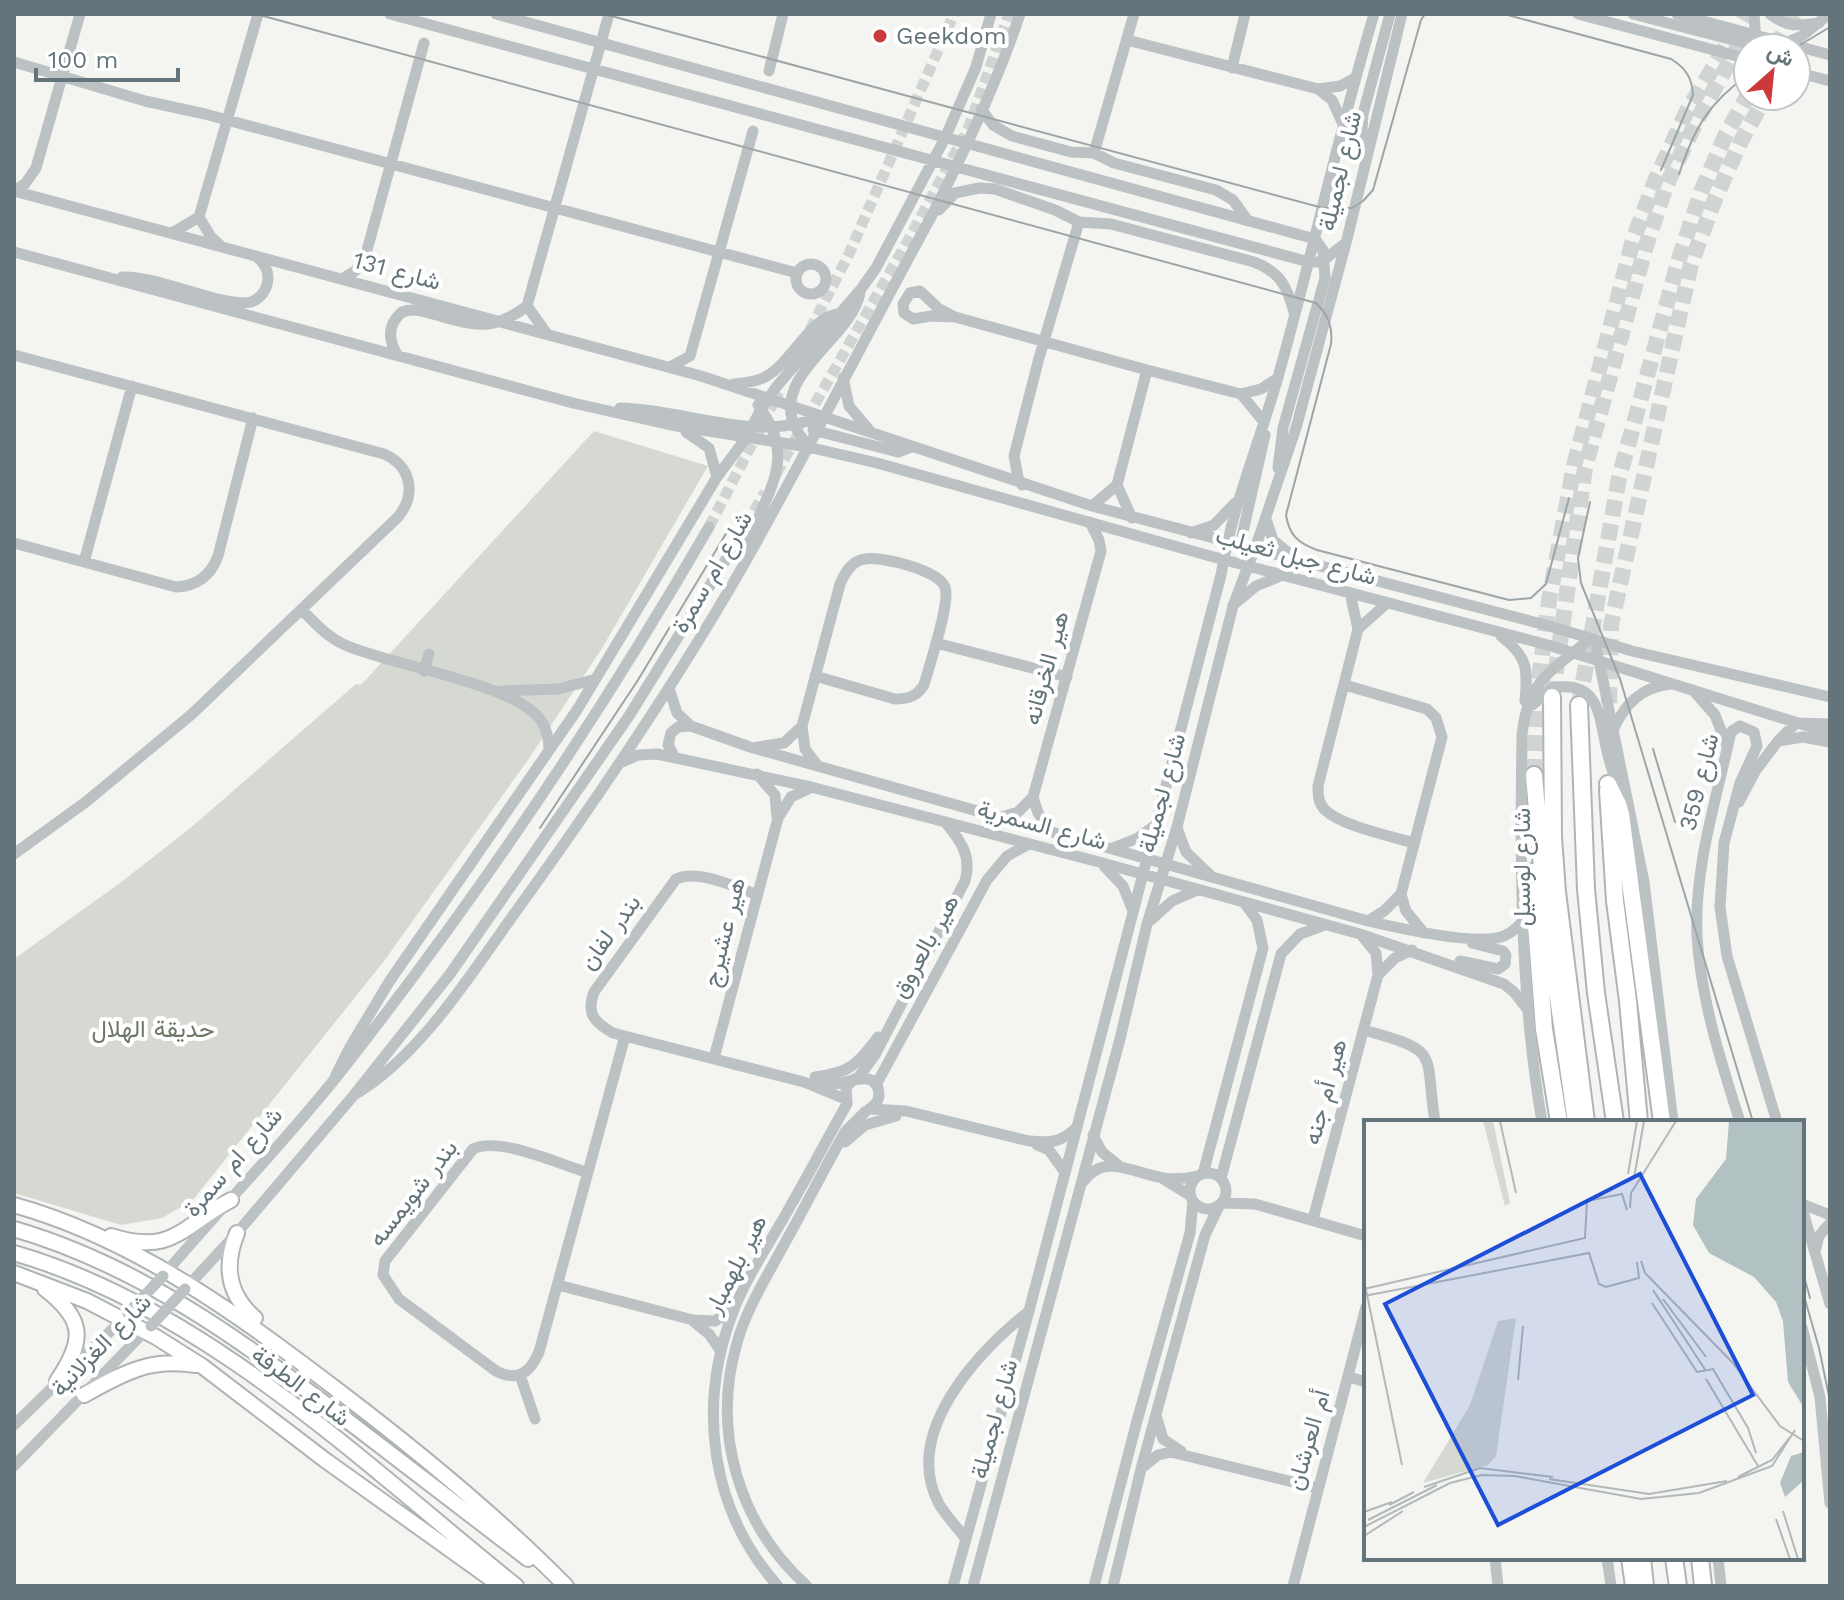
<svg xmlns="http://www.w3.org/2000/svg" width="1844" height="1600" font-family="'Work Sans',Vazirmatn,sans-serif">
<rect width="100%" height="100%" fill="#f4f4f1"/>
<!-- green -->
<path fill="#d6d9d1" d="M594,431L708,466L601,650L530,757L384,961L192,1201L162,1218L121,1225L14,1193V959L120,883L188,830L356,684L361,685Z"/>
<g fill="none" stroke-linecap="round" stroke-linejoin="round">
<!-- minor-tunnel -->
<path stroke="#d0d4d3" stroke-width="11" stroke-dasharray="11 5.5" stroke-linecap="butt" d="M810,330L848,256L954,14
M807,418L909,239L968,129L1009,14
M776,474L797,436
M709,527L779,392
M738,540L765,492"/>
<!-- highway-tunnel -->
<path stroke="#d0d4d3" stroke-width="16" stroke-dasharray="16 8" stroke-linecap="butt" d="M1775,48L1794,14
M1552,697L1585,468L1646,246L1666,186L1697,120L1740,43
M1609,703L1611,625L1691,264L1715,199L1741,141L1766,96
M1579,705L1619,478L1679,259L1701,192L1726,134L1748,95
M1534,775L1537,696L1549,600L1574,466L1633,240L1655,181L1686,113L1745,14"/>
<!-- major casing -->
<g stroke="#aeb4b5" stroke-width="18">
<path id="major" d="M14,1205C136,1239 240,1316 340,1392C419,1452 496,1515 566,1586
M14,1229C138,1265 243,1341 344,1418C406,1465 467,1512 528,1559
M237,1233C224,1265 227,1294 255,1318
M111,1236C174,1256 182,1225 231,1200
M14,1253C205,1308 364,1464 516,1586
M14,1273L87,1301L156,1337L202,1366L325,1460L501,1586
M45,1289C85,1320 85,1340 57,1381
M84,1395C124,1373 148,1358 196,1365"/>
</g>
<!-- highway casing -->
<g stroke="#b0b4b6" stroke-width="20">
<path id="highway" d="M1552,697L1553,837L1557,892L1586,1122
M1579,705L1586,889L1596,993L1615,1122
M1534,775L1546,914L1576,1122
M1608,784L1618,804L1621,814L1662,1122
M1608,790L1615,901L1628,1001L1639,1122
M1532,872L1544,1029L1559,1122
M1630,1558L1634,1586
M1642,1558L1645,1586
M1674,1558L1678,1586
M1700,1558L1703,1586"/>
</g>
<!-- minor -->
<path stroke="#bcc1c3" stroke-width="11" d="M390,14L1309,262H1321L1346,243
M496,14L1315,239L1323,250L1325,278L1283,428L1278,468
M1578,14L1748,59
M1633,14L1764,48
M1677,14L1830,55
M1754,14L1756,41
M1770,14C1786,27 1799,26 1819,23
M1127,40L1318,89L1340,86L1355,78
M1783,44L1802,36L1829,14
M14,62L145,101L205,114L797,273
M1232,68L1245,14
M769,71L783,14
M1796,72L1830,81
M1318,89L1332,100L1342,122
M981,109L993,125L1012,136L1071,152L1094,153L1114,163L1216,190L1233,200L1248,221
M1369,143L1362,130L1363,114L1390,14
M1094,153L1134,14
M14,191L701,376L1092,506L1553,627L1632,651L1830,697
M14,191L25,184L36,168L80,14
M939,210L955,193L979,188L995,189L1055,210L1079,222L1111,224L1254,262C1280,272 1287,286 1294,312
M199,217L211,237L220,245
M172,233L199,217L258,14
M14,252L573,403L671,425L808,447L877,463L1210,556L1548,645L1830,733
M796 279a15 15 0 1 1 30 0a15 15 0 1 1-30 0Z
M122,277C155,275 228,309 251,302C262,298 268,288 268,277C268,268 263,262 256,256
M342,279L355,271L364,261L424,43
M527,306L547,334
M955,317L938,308L920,291L910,293L903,304L904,313L913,319L931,316L955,317L1147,370L1117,485L1092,506
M14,355L384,454C411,466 417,494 398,517L192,714L87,801L14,854
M398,356C388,340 387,325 402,312C413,308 422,311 433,314C473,325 491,333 527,306L609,14
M670,367L690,356L753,131
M1147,370L1241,394L1261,389L1278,378
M843,378L849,406L870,431
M734,384C744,383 756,382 765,377C792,363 810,317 838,314
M1241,394L1264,422
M620,408C686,409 759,445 824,415
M813,430L898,452L911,447
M686,432L709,448L717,477
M808,447C802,438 795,429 792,419C779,371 852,336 860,293
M1022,485L1018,477L1014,456L1039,358L1079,222
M1117,485L1132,518
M1266,519L1273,540L1291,555
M1191,533L1214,525L1235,503
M14,543L176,587C197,586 211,575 218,556L253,418
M746,552C761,495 802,463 758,405
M84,562L132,386
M1248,565L1242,549V536L1265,435
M1350,593L1358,629L1318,786C1318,794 1318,803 1325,810C1342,826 1390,836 1414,843
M1233,605L1256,586L1283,575
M302,610C315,623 327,637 345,645C390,665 514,684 540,719C546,727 549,739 549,748
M1358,629L1386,604
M1501,636C1528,657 1528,669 1525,701
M1595,641L1644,882L1673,1122
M936,643L1067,677
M424,671L429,654
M815,676L895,699C909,699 917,696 924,685C929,666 951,602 945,587C938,570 882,556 865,559C851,561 845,573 840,584L802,726L805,749L818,766
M1345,685L1427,709L1436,718L1442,737L1401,894L1384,911L1368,921
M669,688L677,713L691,726L750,747L1368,921C1398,928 1473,945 1501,937C1510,934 1516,929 1522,922
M1693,690L1715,715L1727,746
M500,691L558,689L593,680
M1532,705L1552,688C1598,680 1599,713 1606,747C1609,762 1614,776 1619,790
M1613,730C1625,704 1641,687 1671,684
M1778,741L1796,723L1830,724
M758,747L784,743L802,726
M674,756L668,745L671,733L678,727L691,726
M622,762L638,755L657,754L811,787L1099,862L1360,934L1504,984L1514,992L1527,1009
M757,774L775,795L777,817
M1033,797L1038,813L1049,829
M1739,802L1756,770L1778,741L1803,737L1830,742
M1002,817L1018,812L1033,797L1101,551L1099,540L1090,522
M1177,828L1186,852L1210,875
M1113,848L1138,838L1157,824
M1104,866L1123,886L1133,911
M756,894C733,887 699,869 676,879L594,992C586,1014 594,1022 613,1033L804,1082L845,1099
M1401,894L1406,911L1424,933
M1151,920L1172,901L1195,891
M1460,961L1498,969L1505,964L1506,955L1503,951L1472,943
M1378,975L1395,958L1412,950
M1364,1030C1442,1052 1424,1050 1435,1122
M714,1058L778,818L791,797L810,788
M335,1077L350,1047L389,982L577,710L717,477L746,438L761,409L777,386L861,289L876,268L945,138L976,67L991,14
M815,1077C850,1073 858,1064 878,1037
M858,1078L875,1055L965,881C972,856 961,841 945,822
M814,1082C823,1083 832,1085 841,1083C854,1080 878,1071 879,1094C879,1102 874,1106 868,1110
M876,1085L987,880L1007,856L1029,844
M354,1095C421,1056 472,972 517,910C597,799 674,686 743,566C808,451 868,332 932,215C965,151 997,83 1020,14
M847,1103L846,1087L854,1079
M871,1109L906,1111L1029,1141C1049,1143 1060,1143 1075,1129
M1542,1122C1520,994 1520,865 1522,735C1528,679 1551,672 1590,639
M1740,1122C1721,1062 1701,1000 1697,936C1694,868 1716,801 1730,736L1732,731L1740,726L1754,732L1757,746L1740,783L1724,843L1720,907L1727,956L1777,1122
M1093,1135L1102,1152L1118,1165
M845,1142L865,1125L896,1116
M1037,1145L1049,1150L1064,1171
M586,1172C559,1164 498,1136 473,1149L385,1261L383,1275L399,1299L496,1371C518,1382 530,1373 539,1352L625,1036
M1190 1191a18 18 0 1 1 36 0a18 18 0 1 1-36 0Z
M1203,1174L1263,948L1257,920L1245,904
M1162,1178L1191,1196
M1221,1178L1281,954L1300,934L1322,926
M1083,1182C1103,1153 1132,1172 1159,1177C1172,1180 1185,1179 1198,1176
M1222,1203L1255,1204L1366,1236
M1802,1204L1830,1215
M1802,1208L1830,1304
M1313,1219L1378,975L1376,953L1363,937
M1815,1252L1819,1236L1830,1223
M163,1276C223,1205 289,1138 346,1065C479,895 601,714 709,527
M558,1285L693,1320L715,1321L734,1309
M186,1288L237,1233L354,1095L450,974L629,716L738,540
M693,1321L709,1334L721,1351
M1802,1327L1820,1397L1830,1503
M520,1375L535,1419
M1349,1377L1366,1382
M1156,1415L1163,1439L1181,1451
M14,1425L128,1314
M14,1466L150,1326
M1143,1467L1158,1455L1171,1452L1317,1488
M965,1538C957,1527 946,1516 939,1504C901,1433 978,1352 1028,1312
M1495,1558L1498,1586
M1607,1558L1611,1586
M1718,1558L1721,1586
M778,1586C710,1510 697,1406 733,1312C747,1275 772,1240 791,1205C810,1172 828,1137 847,1104
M807,1586C739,1525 711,1432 737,1343C746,1310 765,1280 781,1250C803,1211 823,1171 845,1132L866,1111
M953,1586L1029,1311L1221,575C1232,507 1259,444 1278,377C1312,257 1338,134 1374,14
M973,1586L1120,1039L1147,924L1177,827L1233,606L1258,540L1296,428L1346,243L1402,14
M1094,1586L1137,1421L1190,1233L1193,1201
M1113,1586L1141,1469L1205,1235L1219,1206
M1293,1586L1366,1307"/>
<!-- major -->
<use href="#major" stroke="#fff" stroke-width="14"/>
<!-- highway -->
<use href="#highway" stroke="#fff" stroke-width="16"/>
<!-- tram -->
<path stroke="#9ca5a7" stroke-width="2" d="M256,14L1316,303C1328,315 1333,326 1331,344L1286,515C1289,535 1298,543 1317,550L1509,600L1531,598L1546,584L1569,498
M604,14L1323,208H1352L1363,201L1373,190L1421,20L1425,14
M1504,14L1671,59C1686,68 1692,78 1693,95L1661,170
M1795,48L1830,27
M1679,174C1694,129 1708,103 1748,75
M1590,502L1578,558L1581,583L1620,679L1753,1122
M1653,749L1675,822
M540,828L638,680L727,532
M1802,1269L1810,1298
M1802,1289L1819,1348L1830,1401"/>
<!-- minor-bridge -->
<path stroke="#bcc1c3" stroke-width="11" d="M128,1313L163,1276
M151,1326L185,1289"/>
</g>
<!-- markers -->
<circle fill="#cd383b" stroke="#fff" stroke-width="3" cx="880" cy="36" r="8"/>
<g text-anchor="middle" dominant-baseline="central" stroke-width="8" stroke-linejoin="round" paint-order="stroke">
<!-- poi labels -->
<g font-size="24" fill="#63757a" stroke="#fff" text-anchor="start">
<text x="896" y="36">Geekdom</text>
</g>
<!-- street labels -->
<g font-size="24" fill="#63757a" stroke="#fff">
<text transform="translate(1340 171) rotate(-77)">شارع لجميلة</text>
<text transform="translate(397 271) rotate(15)">شارع 131</text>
<text transform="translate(1296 556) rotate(15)">شارع جبل ثعيلب</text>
<text transform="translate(712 572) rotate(-60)">شارع ام سمرة</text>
<text transform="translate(1046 668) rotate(-75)">هير الخرقانه</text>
<text transform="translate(1699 782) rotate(-76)">شارع 359</text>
<text transform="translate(1162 793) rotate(-75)">شارع لجميلة</text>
<text transform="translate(1042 825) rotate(15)">شارع السمرية</text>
<text transform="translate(1522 867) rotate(-90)">شارع لوسيل</text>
<text transform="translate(610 932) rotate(-54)">بندر لفان</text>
<text transform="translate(724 932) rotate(-76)">هير عشيرج</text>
<text transform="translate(925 946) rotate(-61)">هير بالعروق</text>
<text transform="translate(1325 1092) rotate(-75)">هير أم جنه</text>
<text transform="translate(233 1162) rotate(-49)">شارع ام سمرة</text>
<text transform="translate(413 1193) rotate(-52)">بندر شويمسه</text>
<text transform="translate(736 1264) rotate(-63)">هير بلهمبار</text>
<text transform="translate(101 1345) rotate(-46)">شارع الغزلانية</text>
<text transform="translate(301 1386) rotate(37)">شارع الطرفة</text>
<text transform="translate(994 1419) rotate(-75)">شارع لجميلة</text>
<text transform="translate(1308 1440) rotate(-74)">أم العرشان</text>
</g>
<!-- park labels -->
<g font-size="24" fill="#6d7765" stroke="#fff">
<text x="153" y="1029">حديقة الهلال</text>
</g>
</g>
<!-- overview -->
<g transform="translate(1364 1120)">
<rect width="440" height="440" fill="#f4f4f1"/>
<path d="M119,1H129L146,83L141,86ZM152,198L132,336L124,345L59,363L106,285L134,201Z" fill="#d6d9d1"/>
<path d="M365,1H440V288L424,262L419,201L412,182L390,157L345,133L329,105L332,79L362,39ZM440,332V360L421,377L416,363L427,336Z" fill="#b2c1c1"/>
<path fill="none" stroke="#b1b9ba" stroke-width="2" d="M136,1L152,73M264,54L273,1M270,58L280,1M266,88L267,73L312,1M277,141L281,153L368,242L416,306L440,321M1,165L38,345M0,169L221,118L223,81L258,74L263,90M289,170L342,251M0,176L225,133L235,164L242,167L275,158L273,142M299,179L342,237M288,183L333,252L349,249L384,308L392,333M342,259L394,346M154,260L159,206M374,357L408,340L427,316M185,359L285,374L363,361M60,367L116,348L189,357M25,385L50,372M419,391L434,439M0,392L28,382M412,399L426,439M4,400L73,365M0,407L86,363L118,355L151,356L277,379L335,373L408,346L431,310M0,416L39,391"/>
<path fill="#1d4ed8" fill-opacity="0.15" stroke="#1d4ed8" stroke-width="4" d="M276,54L389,275L134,405L21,184Z"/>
<rect width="440" height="440" fill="none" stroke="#63757a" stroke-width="4"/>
</g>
<!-- border -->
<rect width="1844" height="1600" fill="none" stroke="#63757a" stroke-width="32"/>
<!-- north arrow -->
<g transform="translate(1772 72) rotate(27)"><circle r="38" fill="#ffffff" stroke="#c1c8ca" stroke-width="2"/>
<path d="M0-6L14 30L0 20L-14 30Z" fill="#cd383b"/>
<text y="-12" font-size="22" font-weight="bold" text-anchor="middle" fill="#63757a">ش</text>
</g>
<!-- scale -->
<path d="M36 68v12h142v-12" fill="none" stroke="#63757a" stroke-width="4"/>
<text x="48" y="68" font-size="24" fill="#63757a" stroke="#ffffff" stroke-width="6" paint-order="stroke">100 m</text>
</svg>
